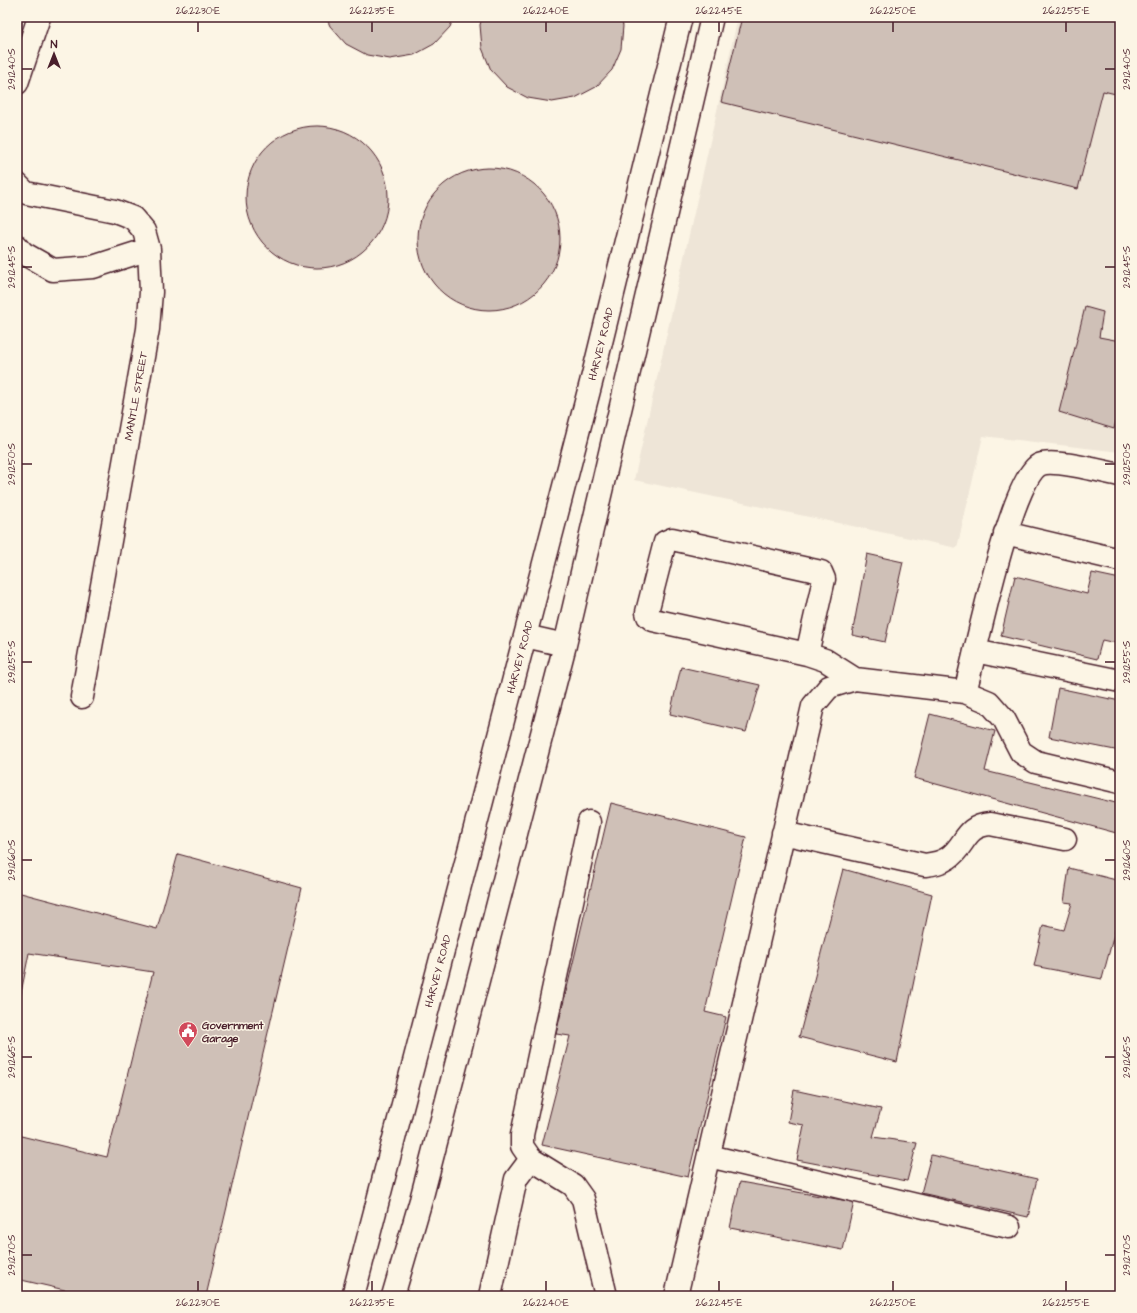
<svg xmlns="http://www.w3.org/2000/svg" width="1137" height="1313" font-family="'Architects Daughter',sans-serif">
<rect width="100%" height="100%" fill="#fcf5e5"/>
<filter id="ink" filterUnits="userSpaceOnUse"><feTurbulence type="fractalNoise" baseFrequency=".025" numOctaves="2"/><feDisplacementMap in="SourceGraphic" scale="8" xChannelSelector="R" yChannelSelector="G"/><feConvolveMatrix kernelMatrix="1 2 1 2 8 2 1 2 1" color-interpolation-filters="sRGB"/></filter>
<g filter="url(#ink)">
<!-- built -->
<path fill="#eee5d7" d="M738,17H1120V452L983,436L957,548L634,480Z"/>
<!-- building -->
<path fill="#cfc0b7" stroke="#4a1f2b" d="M326,17H454L450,27L434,44L414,55L390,59L367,55L346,44L330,26Z
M482,17H621L623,26L621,49L612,70L596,87L575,98L552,102L528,98L507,87L491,70L482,48L480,25Z
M742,17H1120V95L1103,91L1078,189L721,102Z
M246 197a71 71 0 1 1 142 0a71 71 0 1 1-142 0Z
M418 239a71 71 0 1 1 142 0a71 71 0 1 1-142 0Z
M1085,307L1103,312L1099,337L1120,341V405L1114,429L1059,412Z
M867,554L903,562L885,642L852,635Z
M1092,573L1120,579V644L1102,640L1097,659L1001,636L1015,576L1087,594Z
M681,667L760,685L746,732L670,714Z
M1058,688L1120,701V751L1049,737Z
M930,714L995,731L985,771L1120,804V834L914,778Z
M611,803L746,837L705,1012L726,1017L688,1177L542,1145L570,1036L556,1034Z
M178,854L302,888L206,1296H91L17,1279V1135L107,1157L153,972L29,953L17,1013V892L157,929Z
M1069,868L1120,881V912L1102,979L1034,966L1043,925L1064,930L1072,903L1064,902Z
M843,869L932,894L897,1062L799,1037Z
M794,1090L881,1109L873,1137L917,1143L907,1181L797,1160L804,1125L788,1122Z
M931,1155L1037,1179L1028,1217L921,1193Z
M740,1182L854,1202L843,1250L730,1228Z"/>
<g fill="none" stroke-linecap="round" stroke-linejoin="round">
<!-- minor casing -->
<g stroke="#4a1f2b" stroke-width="25">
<path id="minor" d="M17,83L39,17
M17,184L26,193L115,211L133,218L144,231L149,249L151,292L148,329L82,697
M17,246L23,253L53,270L93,267L149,249
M1005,533L1120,560
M975,651L1120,681
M807,654L824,579L821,572L672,539L665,542L647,612L648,616L653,620L807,654L825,660L855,679
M965,692L989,702L1004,719L1021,752L1036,762L1120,782
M589,822L522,1135V1146L531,1159L573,1185L583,1199L606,1296
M783,833L925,865C933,864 941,863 948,858C966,846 964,826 990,824L1065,839
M709,1156L1009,1227
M490,1296L516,1179L531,1159
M676,1296L813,706L829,687L855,679L965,692C976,652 1010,482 1039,465C1052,458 1104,472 1120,475"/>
</g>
<!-- major casing -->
<g stroke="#4a1f2b" stroke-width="25">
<path id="major" d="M525,636L565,645
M353,1296L593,375L681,17
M393,1296L421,1200L565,645L712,17"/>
</g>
<!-- minor -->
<use href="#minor" stroke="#fcf5e5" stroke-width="22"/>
<!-- major -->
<use href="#major" stroke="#fcf5e5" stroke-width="22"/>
</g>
</g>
<!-- ticks -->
<path fill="none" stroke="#4a1f2b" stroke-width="1.5" d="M198,22V32M372,22V32M546,22V32M719,22V32M893,22V32M1066,22V32M22,69H32M1105,69H1115M22,267H32M1105,267H1115M22,464H32M1105,464H1115M22,662H32M1105,662H1115M22,860H32M1105,860H1115M22,1057H32M1105,1057H1115M22,1255H32M1105,1255H1115M198,1281V1291M372,1281V1291M546,1281V1291M719,1281V1291M893,1281V1291M1066,1281V1291"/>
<!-- icons -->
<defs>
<g id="civic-pin" transform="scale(1)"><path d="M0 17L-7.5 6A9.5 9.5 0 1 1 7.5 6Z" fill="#d1495b" stroke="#fcf5e5"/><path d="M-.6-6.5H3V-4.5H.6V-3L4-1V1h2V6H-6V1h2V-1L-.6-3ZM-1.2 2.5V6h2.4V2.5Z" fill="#fff"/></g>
</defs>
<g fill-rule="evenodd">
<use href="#civic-pin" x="188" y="1031"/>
</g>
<g text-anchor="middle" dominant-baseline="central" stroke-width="3" stroke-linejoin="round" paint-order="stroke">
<!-- street labels -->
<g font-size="11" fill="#4a1f2b" stroke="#fcf5e5">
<text transform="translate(601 344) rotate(-76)">HARVEY ROAD</text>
<text transform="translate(136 396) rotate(-80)">MANTLE STREET</text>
<text transform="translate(520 657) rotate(-75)">HARVEY ROAD</text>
<text transform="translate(438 971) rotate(-75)">HARVEY ROAD</text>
</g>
<!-- poi labels -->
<g font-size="11" font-weight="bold" fill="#4a1f2b" stroke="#fcf5e5" text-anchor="start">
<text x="202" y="1025">Government<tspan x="202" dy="13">Garage</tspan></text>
</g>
</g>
<!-- margin -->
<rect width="1137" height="1313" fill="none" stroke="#fcf5e5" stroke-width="44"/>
<!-- north arrow -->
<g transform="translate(54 54)" stroke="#fcf5e5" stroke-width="3" paint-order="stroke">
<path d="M0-3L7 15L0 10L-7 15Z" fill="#4a1f2b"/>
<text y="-6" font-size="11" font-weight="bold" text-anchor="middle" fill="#4a1f2b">N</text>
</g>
<rect x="22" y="22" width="1093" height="1269" fill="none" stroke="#4a1f2b" stroke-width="1.5"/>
<g font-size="10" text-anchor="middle" fill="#4a1f2b">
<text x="198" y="14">26.2230°E</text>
<text x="372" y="14">26.2235°E</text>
<text x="546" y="14">26.2240°E</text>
<text x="719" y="14">26.2245°E</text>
<text x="893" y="14">26.2250°E</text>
<text x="1066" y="14">26.2255°E</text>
<text transform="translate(11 69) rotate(-90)" y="4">29.1240°S</text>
<text transform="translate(1126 69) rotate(-90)" y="4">29.1240°S</text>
<text transform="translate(11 267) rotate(-90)" y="4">29.1245°S</text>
<text transform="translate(1126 267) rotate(-90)" y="4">29.1245°S</text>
<text transform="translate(11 464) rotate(-90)" y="4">29.1250°S</text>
<text transform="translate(1126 464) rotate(-90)" y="4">29.1250°S</text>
<text transform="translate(11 662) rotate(-90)" y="4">29.1255°S</text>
<text transform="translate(1126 662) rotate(-90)" y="4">29.1255°S</text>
<text transform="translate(11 860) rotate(-90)" y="4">29.1260°S</text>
<text transform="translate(1126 860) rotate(-90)" y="4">29.1260°S</text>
<text transform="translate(11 1057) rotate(-90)" y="4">29.1265°S</text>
<text transform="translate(1126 1057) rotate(-90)" y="4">29.1265°S</text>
<text transform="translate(11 1255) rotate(-90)" y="4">29.1270°S</text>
<text transform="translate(1126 1255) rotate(-90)" y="4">29.1270°S</text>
<text x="198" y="1306">26.2230°E</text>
<text x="372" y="1306">26.2235°E</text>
<text x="546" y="1306">26.2240°E</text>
<text x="719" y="1306">26.2245°E</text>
<text x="893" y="1306">26.2250°E</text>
<text x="1066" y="1306">26.2255°E</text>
</g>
</svg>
